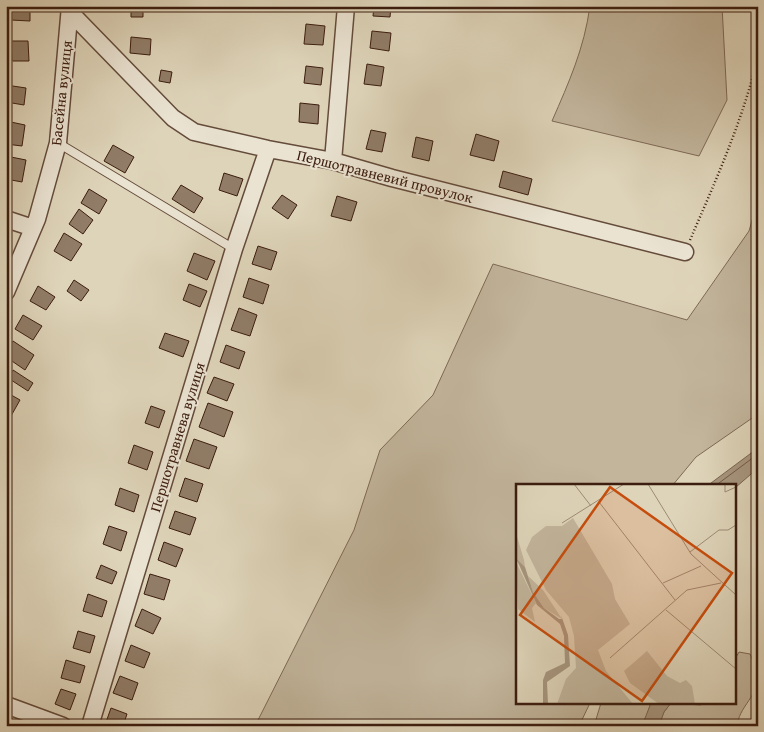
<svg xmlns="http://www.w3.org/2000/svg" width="764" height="732" font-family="'Gentium Book Plus',serif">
<rect width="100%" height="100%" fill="#ded4b9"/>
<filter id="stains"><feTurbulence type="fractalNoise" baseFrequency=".004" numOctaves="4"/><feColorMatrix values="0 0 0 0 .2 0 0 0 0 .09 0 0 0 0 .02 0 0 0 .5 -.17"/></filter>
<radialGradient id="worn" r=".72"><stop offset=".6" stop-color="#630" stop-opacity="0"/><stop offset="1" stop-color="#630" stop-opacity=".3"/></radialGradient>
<!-- green -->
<path fill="#c2b59c" stroke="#7f6956" d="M590,6H722L727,100L699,156L552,121C569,82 584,49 590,6Z
M758,200V414L696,457L672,486H518V703H590L579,726H255L354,530L380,450L433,395L493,264L687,320L749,231Z
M739,652L750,654C752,660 757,667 758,673C762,693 736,709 738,726H658L664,712L671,703L701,705L703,703H735V659Z
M601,703H651L643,726H594Z"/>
<!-- water -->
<path fill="#a7967f" stroke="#7c6652" d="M758,448V468L735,488V486H707Z
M651,703H671L664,712L659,726H642Z"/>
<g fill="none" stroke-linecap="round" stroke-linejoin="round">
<!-- shore -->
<path stroke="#725a47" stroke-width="1" d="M715,486L758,454"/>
</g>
<!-- building -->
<path fill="#907c67" stroke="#3c1d0f" d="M12,6H30V21L11,20Z
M131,6H143V17H131Z
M374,6H391L390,17L373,16Z
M306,24L325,26L323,45L304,44Z
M372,31L391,33L389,51L370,48Z
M131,37L151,39L150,55L130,53Z
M11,41H28L29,61H12Z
M367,64L384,67L381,86L364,84Z
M306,66L323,68L321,85L304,83Z
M161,70L172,72L170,83L159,81Z
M6,85L26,88L24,105L6,102Z
M300,103L319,105L318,124L299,122Z
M6,121L25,125L22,146L6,144Z
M371,130L386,133L382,152L366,149Z
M476,134L499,141L494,161L470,155Z
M416,137L433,141L429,161L412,157Z
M113,145L134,157L125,173L104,161Z
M6,156L26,160L22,182L6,179Z
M503,171L532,179L528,195L499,187Z
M224,173L243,179L237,196L219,190Z
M181,185L203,198L194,213L172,199Z
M89,189L107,200L99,214L81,203Z
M282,195L297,205L288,219L272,208Z
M337,196L357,202L351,221L331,216Z
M79,209L93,220L83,234L69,224Z
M64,233L82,244L71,261L54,251Z
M258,246L277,252L271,270L252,264Z
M194,253L215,261L207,280L187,271Z
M249,278L269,285L263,304L243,297Z
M74,280L89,290L81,301L67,291Z
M189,284L207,291L200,307L183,300Z
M38,286L55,297L46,310L30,301Z
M239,308L257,315L250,336L231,330Z
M23,315L42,326L33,340L15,329Z
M165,333L189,341L183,357L159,348Z
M13,341L34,355L25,370L6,357V352Z
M226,345L245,352L239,369L220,362Z
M13,370L33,383L28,391L8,378Z
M214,377L234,384L227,401L207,393Z
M6,392L20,400L11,416L6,414Z
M208,403L233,412L224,437L199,427Z
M151,406L165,411L159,428L145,423Z
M194,439L217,447L209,469L186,461Z
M134,445L153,452L147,470L128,463Z
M185,478L203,484L197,502L179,496Z
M120,488L139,495L134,512L115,505Z
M175,511L196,518L190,535L169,528Z
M109,526L127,532L121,551L103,544Z
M164,542L183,549L176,567L158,560Z
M101,565L117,572L112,584L96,578Z
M150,574L170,580L164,600L144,594Z
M88,594L107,601L102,617L83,611Z
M142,609L161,618L153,634L135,626Z
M78,631L95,636L90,653L73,648Z
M131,645L150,653L144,668L125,661Z
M66,660L85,666L80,683L61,678Z
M120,676L138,683L132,700L113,693Z
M61,689L76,694L70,710L55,704Z
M111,708L127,714L123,726L105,725Z"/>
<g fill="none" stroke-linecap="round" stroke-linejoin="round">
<!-- lane casing -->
<g stroke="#644b3a" stroke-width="10">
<path id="lane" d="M58,143L234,249"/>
</g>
<!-- street casing -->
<g stroke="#644b3a" stroke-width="19">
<path id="street" d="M69,11L173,118L194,132L268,149L333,161L392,178L685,252
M333,161L346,6
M6,219L33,228
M6,292L37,219L58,143L70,6
M6,705L63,726
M90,726L234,249L268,149"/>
</g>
<!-- path -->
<path stroke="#3c1d0f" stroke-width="2.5" stroke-dasharray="1 2.5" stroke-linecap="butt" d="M690,240C716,180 743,120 758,56"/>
<!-- lane -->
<use href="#lane" stroke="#eae3d2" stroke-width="8"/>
<!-- street -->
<use href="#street" stroke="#eae3d2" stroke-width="16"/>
</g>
<g text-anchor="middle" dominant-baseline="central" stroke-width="4" stroke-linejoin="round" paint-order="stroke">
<!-- street labels -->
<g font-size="15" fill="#3c1d0f" stroke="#eae3d2">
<text transform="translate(61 93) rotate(-84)">Басейна вулиця</text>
<text transform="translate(385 176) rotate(14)">Першотравневий провулок</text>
<text transform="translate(177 437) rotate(-73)">Першотравнева вулиця</text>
</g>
</g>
<!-- overview -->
<g transform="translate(516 484)">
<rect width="220" height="220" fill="#ded4b9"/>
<path d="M57,34L96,100L99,115L114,140L82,166L90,187L117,220H41L50,195L60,184L58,152L53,133L30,106L10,66L16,53L30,42H46ZM0,49L8,76L9,83L0,74ZM0,78L20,119L16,124L19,138L2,125ZM12,92L27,106L46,135L28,124L17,108ZM131,167L151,192L164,199L170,196L176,202L179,220H143L114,199L108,187Z" fill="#c2b59c"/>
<path d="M0,74L9,83L17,108L28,124L43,135H46L45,131L52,151L54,182L31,198L32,220H27V196L30,188L49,179L48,152L44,140L21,121Z" fill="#a7967f"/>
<path fill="none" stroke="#9d8b75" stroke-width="1" d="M58,0L75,22M132,0L175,70L220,111M209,0V8L220,3M83,18L159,116M46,39L108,0M174,68L203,46H212L220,41M147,99L185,82M150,126L220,185M94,174L171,106L205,99"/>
<path fill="#c64d0d" fill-opacity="0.15" stroke="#c64d0d" stroke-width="2.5" d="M94,3L216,89L126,217L4,131Z"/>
<rect width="220" height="220" fill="none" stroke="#3c1d0f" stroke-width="2.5"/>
</g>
<!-- margin -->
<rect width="764" height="732" fill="none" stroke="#ded4b9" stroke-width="25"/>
<rect x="8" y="8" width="749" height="717" fill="none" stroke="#3c1d0f" stroke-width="2.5"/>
<rect x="12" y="12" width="739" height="707" fill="none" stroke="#3c1d0f"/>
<rect width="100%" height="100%" filter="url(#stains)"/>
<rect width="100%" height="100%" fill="url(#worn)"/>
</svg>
